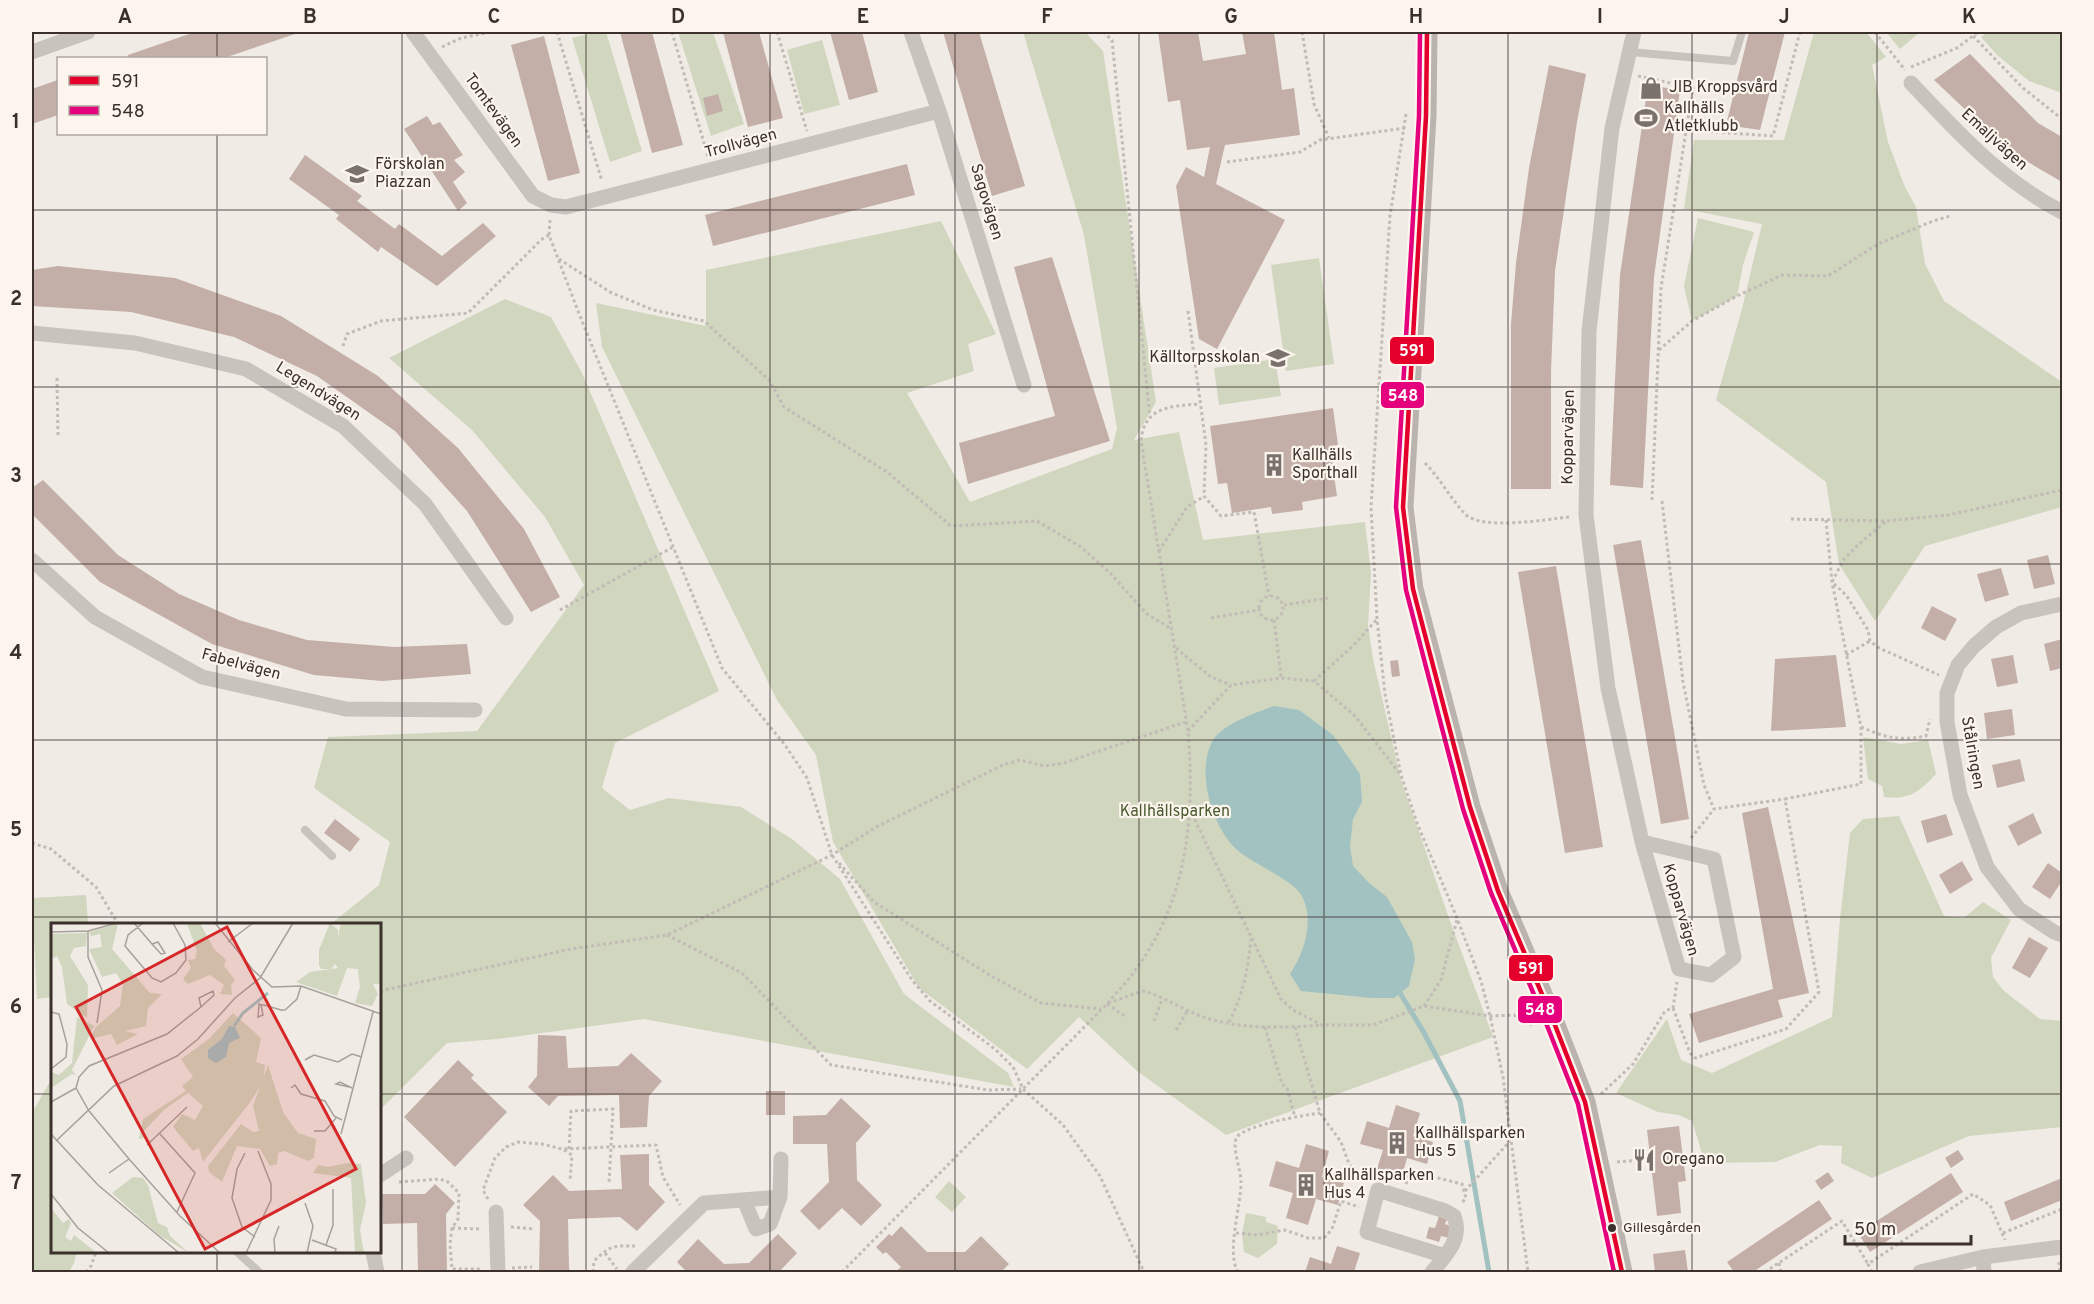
<svg xmlns="http://www.w3.org/2000/svg" width="2094" height="1304" font-family="Overpass,sans-serif">
<rect width="100%" height="100%" fill="#f0ebe5"/>
<!-- green -->
<path fill="#d1d6bf" d="M597,32H606L642,151L610,162L572,38Z
M678,32H713L744,124L711,136Z
M1023,32H1085L1103,51L1156,402L1134,440L1179,432L1203,540L1365,522L1371,573L1368,625L1373,659L1401,780L1450,921L1493,1037L1226,1135L1137,1071L1079,1017L1027,1069L919,988L833,842L816,755L777,700L602,347L596,303L706,326V270L941,221L996,334L968,344L974,371L907,393L970,502L1112,449L1117,428L1084,235Z
M1814,32H1866L1886,57L1872,65L1888,142L1905,187L1916,207L1925,264L1944,301L2062,382V507L1925,546L1875,621L1839,564L1826,482L1716,400L1742,309L1762,224L1684,209L1694,140H1784Z
M1886,32H1920L1900,49Z
M1987,32H2062V93L2029,81L1997,55L1981,37Z
M822,40L840,105L804,114L787,50Z
M1698,218L1754,232L1743,265L1737,296L1692,321L1684,286Z
M1319,258L1334,364L1286,371L1271,265Z
M505,299L551,317L582,373L719,691L615,743L602,788L630,810L669,798L741,807L792,839L840,879L904,994L1008,1073L1014,1087L644,1019L498,1039L447,1043L380,1110V924H331L379,885L390,842L314,788L328,737L477,731L584,585L545,517L472,430L389,358Z
M1275,359L1281,396L1219,405L1214,368Z
M1863,737L1901,744L1928,740L1936,774C1919,792 1910,800 1884,797L1882,786L1868,779Z
M1899,816L1944,916L1964,918L1983,902L2011,920L1991,958L1993,977L2004,991L2040,1019L2062,1021V1127L1969,1136L1872,1178L1841,1163L1842,1146L1820,1145L1775,1162L1705,1163L1692,1121L1679,1115L1658,1112L1616,1093L1667,1019L1681,1060L1712,1073L1832,1017L1840,919L1850,833L1863,819Z
M86,895L88,924H52V997L37,999L32,898Z
M52,1078V1252H77L74,1263L69,1272H32V1113Z
M949,1181L966,1197L952,1212L935,1197Z
M1246,1213L1266,1217V1222L1278,1226L1277,1244L1258,1258L1244,1252L1242,1234Z"/>
<!-- water -->
<path fill="#a1c2c1" d="M1274,706L1299,710L1333,735L1360,774L1362,802L1353,819L1350,846L1353,866L1369,883L1387,897L1412,942L1415,959L1409,986L1394,998H1372L1301,991L1290,974C1304,953 1315,921 1302,896C1293,879 1251,864 1235,848C1212,825 1196,772 1212,742C1220,725 1257,712 1274,706Z"/>
<g fill="none" stroke-linecap="round" stroke-linejoin="round">
<!-- stream -->
<path stroke="#a1c2c1" stroke-width="5" d="M1400,993L1423,1031L1460,1101L1489,1272"/>
</g>
<!-- building -->
<path fill="#c3afa7" d="M195,32H301L224,58H129L128,55Z
M620,32H652L683,145L652,153Z
M723,32H759L783,118L748,127Z
M830,32H862L878,92L849,100Z
M943,32H979L1025,186L992,196Z
M1158,32H1198L1203,61L1246,54L1242,32H1274L1282,90L1294,88L1300,135L1225,145L1216,184L1285,220L1217,349L1199,339L1176,186L1186,167L1204,177L1210,147L1187,150L1180,100L1168,102Z
M1749,32H1785L1760,130L1726,125Z
M544,36L580,173L548,181L511,45Z
M1970,54L2038,123L2062,137V182L2009,151L1934,80Z
M1549,65L1586,74L1577,122L1555,271L1551,372V489H1511V324L1516,263L1529,168Z
M58,80V115L32,124V89Z
M1648,85L1680,90L1654,277L1643,488L1610,485L1620,275Z
M718,94L723,111L707,116L703,98Z
M427,116L433,125L440,122L463,155L454,160L465,172L453,182L467,203L458,211L404,129Z
M305,155L362,196L357,201L395,229L399,224L442,256L483,223L496,236L437,286L381,247L378,252L336,219L339,215L289,179Z
M907,164L915,195L713,246L705,215Z
M1052,257L1110,441L968,484L959,443L1055,416L1014,267Z
M58,266L175,278L281,316L378,376L458,448L524,529L560,597L531,612L467,511L395,431L317,376L234,337L131,312L32,306V270Z
M1333,408L1338,445L1330,446L1337,496L1302,502L1303,510L1272,514L1271,507L1232,513L1227,483L1218,484L1210,426Z
M43,480L118,555L179,594L239,620L307,640L394,647L467,644L471,674L382,681L314,675L212,644L100,582L32,514V488Z
M1641,540L1689,819L1661,824L1613,545Z
M2048,555L2055,584L2034,589L2027,560Z
M1556,566L1603,847L1565,853L1518,572Z
M2001,568L2009,595L1985,602L1977,574Z
M1932,606L1957,619L1945,641L1921,628Z
M2062,639V668L2050,671L2044,644Z
M1836,655L1846,727L1771,731L1775,659Z
M2013,655L2018,683L1997,687L1991,659Z
M1398,660L1400,676L1392,677L1390,661Z
M2012,709L2015,735L1987,739L1984,713Z
M2020,759L2025,781L1997,788L1992,765Z
M1768,807L1809,993L1778,1000L1783,1017L1699,1043L1689,1014L1773,989L1742,813Z
M2033,813L2042,833L2018,846L2008,826Z
M1946,814L1953,835L1927,843L1921,821Z
M335,819L360,839L350,852L324,833Z
M1962,861L1973,880L1950,894L1939,875Z
M2048,863L2062,873V881L2050,899L2032,887Z
M2029,937L2048,948L2030,978L2012,968Z
M538,1035L566,1036L568,1068L618,1066L631,1053L662,1081L649,1096L647,1127L620,1128L619,1095L558,1096L549,1106L528,1087L537,1076Z
M458,1060L474,1075L471,1078L507,1112L455,1167L404,1117Z
M766,1091H785V1115H766Z
M841,1098L871,1126L856,1143L857,1180L882,1205L861,1226L842,1208L819,1230L800,1211L829,1182L827,1144H793V1116L826,1115Z
M1396,1105L1420,1113L1413,1136L1433,1142L1427,1164L1407,1158L1401,1179L1376,1172L1383,1150L1360,1144L1367,1121L1389,1128Z
M1679,1126L1686,1181L1678,1182L1681,1213L1657,1216L1647,1130Z
M1306,1144L1329,1151L1322,1177L1344,1183L1338,1205L1316,1199L1308,1225L1286,1218L1293,1193L1269,1186L1276,1161L1299,1168Z
M1958,1150L1964,1159L1951,1168L1945,1158Z
M649,1154V1185L665,1202L637,1231L620,1217L568,1219L569,1269L572,1272H539L540,1221L523,1205L553,1175L569,1191L622,1189L620,1155Z
M1828,1172L1834,1181L1821,1190L1815,1181Z
M1951,1173L1963,1192L1870,1252L1858,1233Z
M2062,1178V1200L2011,1221L2004,1202Z
M435,1184L455,1203L446,1214L447,1272H418L417,1223L383,1224L382,1194H425Z
M1819,1200L1832,1219L1753,1272H1734L1727,1262Z
M1439,1216L1447,1219L1445,1224L1453,1227L1450,1238L1441,1236L1439,1242L1426,1238L1429,1227L1435,1228Z
M901,1226L927,1252H965L981,1236L1009,1264L1001,1272H895L901,1267L886,1252L883,1254L876,1247L889,1234L892,1236Z
M778,1234L797,1253L779,1272H687L677,1262L698,1239L724,1264L749,1263Z
M1337,1246L1360,1253L1354,1272H1305L1310,1257L1331,1264Z
M1685,1250L1688,1272H1655L1653,1254Z"/>
<g fill="none" stroke-linecap="round" stroke-linejoin="round">
<!-- path -->
<path stroke="#c2bbb6" stroke-width="3" stroke-dasharray="3 3" stroke-linecap="butt" d="M557,32L602,181
M672,32L708,157
M777,32L807,131
M1103,32L1112,40L1150,418
M1302,32L1314,104L1329,138
M1875,32L1905,70
M1973,36L2023,88L2062,119
M442,47L461,38L491,32
M1911,67L1957,48L1978,32
M1638,76L1693,88L1661,288L1652,501
M1406,114L1390,216L1371,507L1377,619L1385,694L1401,775L1417,823L1457,918L1481,981L1490,1016L1503,1077L1528,1272
M1686,130L1773,136L1800,32
M1227,162L1300,152L1320,140L1405,128
M550,220L549,235L578,311L722,668L785,745L807,778L832,855L912,980L930,1001L995,1049L1013,1067L1023,1089L1063,1125L1100,1176L1144,1272
M559,259L610,292L653,310L704,321L769,380L784,407L887,472L951,526L1037,521L1081,547L1110,573L1147,614L1170,628
M1188,311L1206,445L1204,496L1221,516L1254,512L1269,596
M343,346L347,334L381,321L468,313L541,240L549,235
M1659,350L1692,321L1737,296L1782,275L1828,276L1878,244L1933,221L1950,216
M57,378L58,435
M1425,463C1440,478 1450,498 1465,514C1482,531 1547,519 1570,517
M1662,501L1683,682L1704,785L1714,809L1785,799
M1791,519L1886,521L1948,515L2062,490
M1885,522L1859,544L1844,559L1832,582L1846,595L1868,630L1870,641L1879,648L1939,675
M1159,551L1187,507L1203,497
M1259 608a12 12 0 1 1 24 0a12 12 0 1 1-24 0Z
M1284,605L1328,598
M560,610L673,547
M1211,618L1259,610
M1274,620L1281,677
M1176,648L1211,677L1231,685
M1846,655L1870,641
M1314,681L1354,645L1377,619
M1861,727C1887,738 1898,741 1926,736L1930,719
M1188,731L1231,685L1281,678L1314,681L1355,716L1400,774
M1192,814L1281,999L1293,1010L1322,1025H1373L1424,1006L1490,1016L1514,1015L1534,1026
M1691,838L1714,809
M32,843L51,849L96,887L118,924
M839,863L874,902L991,976L1041,1003L1101,1009
M667,935L742,973L831,1065L988,1090L1021,1089
M380,991L571,949L667,935L832,855L878,826L1003,765L1020,760L1044,766L1064,763L1185,722
M1108,1003L1143,991C1162,996 1180,1008 1198,1015C1237,1030 1281,1028 1321,1025
M1107,1004L1126,1017
M1424,1006L1441,980L1457,920
M1673,1008L1690,1053L1695,1058L1786,1029L1819,992L1785,799L1861,784V727L1832,582L1826,520
M1154,1021L1162,999
M1229,1022C1243,995 1248,969 1251,939
M1265,1027L1282,1084L1287,1088L1295,1117
M1295,1027L1320,1113L1341,1142L1349,1164L1355,1172L1367,1178
M1176,1030L1188,1010
M1601,1094L1633,1064L1665,1011L1673,1008L1677,982
M569,1149L571,1111L613,1109L609,1183
M564,1150L572,1155L570,1181
M1617,1162L1639,1160
M399,1182L440,1179L448,1182L459,1193L458,1219L452,1228L450,1244L452,1269H482
M1406,1184L1410,1171L1462,1184L1466,1198L1461,1204
M1465,1191L1510,1141
M488,1199L483,1190L495,1158L506,1147L518,1142L542,1144L562,1149L656,1145L663,1177L680,1205
M511,1227L534,1229
M452,1228L480,1229
M1236,1233L1257,1235L1285,1230L1308,1238H1324L1332,1229L1341,1201L1359,1207
M2003,1233L2062,1209
M605,1253L617,1269
M2059,1262L2060,1272
M1779,1263L1781,1272
M512,1268L532,1267
M86,1272L91,1266L96,1252
M593,1272L594,1261C612,1244 614,1246 638,1246
M842,1272L1107,1004C1116,993 1126,983 1134,972C1188,899 1195,818 1188,731L1141,441C1144,406 1172,406 1200,404
M1238,1272C1226,1252 1241,1207 1241,1182C1241,1170 1231,1145 1237,1137C1246,1125 1304,1115 1320,1113
M1765,1272L1842,1221L1868,1264
M1872,1272L1868,1264L1973,1194L1990,1205L2005,1240"/>
<!-- lane -->
<path stroke="#c9c3be" stroke-width="8" d="M1630,52L1733,61L1742,32
M305,830L332,856
M237,1252L259,1272"/>
<!-- street -->
<path stroke="#c9c3be" stroke-width="15" d="M413,32L533,196L551,205L566,207L939,111
M911,32L939,111L1024,385
M1634,32L1612,128L1589,331L1586,515L1608,688L1642,842L1679,969L1711,975L1734,957L1714,859L1642,842
M32,52L88,32
M1911,83C1957,132 2002,181 2062,212
M32,333L135,343L246,369L343,426L425,504L506,618
M32,560L95,617L202,677L346,709L475,710
M2062,604L2021,613L1996,627L1974,646L1958,665L1947,693V722L1960,795L1987,867L2019,909L2054,932L2062,935
M380,1175L406,1158
M744,1200L756,1229L770,1224L780,1197
M496,1212L498,1272
M373,1252L377,1272
M1983,1257L1984,1272
M633,1272L704,1203L780,1197L781,1159
M1432,1272C1446,1255 1463,1239 1454,1216L1445,1211L1378,1190L1367,1232L1445,1256
M1920,1272L1983,1257L2062,1247"/>
<!-- secondary -->
<path stroke="#bab3ae" stroke-width="21" d="M1427,32L1426,116L1403,507L1413,589L1470,807L1498,891L1553,1020L1585,1102L1622,1272"/>
<!-- bus-1 casing -->
<g stroke="#fbf5ee" stroke-width="9">
<path id="bus-1" d="M1427,32L1426,116L1403,507L1413,589L1470,807L1498,891L1553,1020L1585,1102L1622,1272"/>
</g>
<!-- bus-2 casing -->
<g stroke="#fbf5ee" stroke-width="9">
<path id="bus-2" d="M1420,32L1419,116L1396,507L1406,590L1463,809L1491,893L1546,1023L1578,1104L1614,1272"/>
</g>
<!-- bus-1 -->
<use href="#bus-1" stroke="#e4002b" stroke-width="4.5"/>
<!-- bus-2 -->
<use href="#bus-2" stroke="#e5007d" stroke-width="4.5"/>
</g>
<!-- grid -->
<path fill="none" stroke="#3b302b" stroke-width="1.5" stroke-opacity="0.55" d="M217,32V58M402,32V1272M586,32V1272M770,32V1272M955,32V1272M1139,32V1272M1324,32V1272M1508,32V1272M1692,32V1272M1877,32V1272M217,134V924M32,210H2062M32,387H2062M32,564H2062M32,740H2062M32,917H2062M32,1094H52M380,1094H2062M217,1252V1272"/>
<!-- icons -->
<defs>
<g id="shop-bare" transform="scale(1.8)"><path d="M-5-2.5h2.3a2.7 3.5 0 0 1 5.4 0H5L5.5 6h-11ZM-1.5-2.5h3a1.5 2.3 0 0 0-3 0Z" fill="#7a716c" stroke="#fbf5ee" stroke-width="2.5" paint-order="stroke"/></g>
<g id="stadium-bare" transform="scale(1.8)"><path d="M0-5a6.5 5 0 1 0 0 10a6.5 5 0 1 0 0-10ZM-3.5-1.8h7v3.6h-7Z" fill="#7a716c" stroke="#fbf5ee" stroke-width="2.5" paint-order="stroke"/></g>
<g id="school-bare" transform="scale(1.8)"><path d="M0-5L7-2L0 1L-7-2ZM-4 1L0 2.5L4 1V4Q0 6-4 4Z" fill="#7a716c" stroke="#fbf5ee" stroke-width="2.5" paint-order="stroke"/></g>
<g id="building-bare" transform="scale(1.8)"><path d="M-4-6H4V6H1V3H-1V6H-4ZM-2.5-4.3h1.7v1.8h-1.7ZM.8-4.3h1.7v1.8H.8ZM-2.5-1h1.7V.8h-1.7ZM.8-1h1.7V.8H.8Z" fill="#7a716c" stroke="#fbf5ee" stroke-width="2.5" paint-order="stroke"/></g>
<g id="restaurant-bare" transform="scale(1.8)"><path d="M-5-6h1v4h1v-4h1v4h1v-4h1v5L-1.5 .5V6h-2V.5L-5-1ZM5-6V6H3V1.5H1.5Q1.5-4 5-6Z" fill="#7a716c" stroke="#fbf5ee" stroke-width="2.5" paint-order="stroke"/></g>
</defs>
<g fill-rule="evenodd">
<use href="#shop-bare" x="1651" y="88"/>
<use href="#stadium-bare" x="1646" y="118"/>
<use href="#school-bare" x="357" y="174"/>
<use href="#school-bare" x="1278" y="358"/>
<use href="#building-bare" x="1274" y="465"/>
<use href="#building-bare" x="1397" y="1143"/>
<use href="#restaurant-bare" x="1644" y="1160"/>
<use href="#building-bare" x="1306" y="1185"/>
</g>
<!-- markers -->
<circle fill="#3b302b" stroke="#fbf5ee" stroke-width="2" cx="1612" cy="1228" r="5"/>
<g text-anchor="middle" dominant-baseline="central" stroke-width="4.5" stroke-linejoin="round" paint-order="stroke">
<!-- bus labels -->
<g font-size="14" fill="#3b302b" stroke="#fbf5ee" text-anchor="start">
<text x="1623" y="1228">Gillesgården</text>
</g>
<!-- poi labels -->
<g font-size="16" fill="#3b302b" stroke="#fbf5ee" text-anchor="start">
<text x="1669" y="88">JIB Kroppsvård</text>
<text x="1664" y="109">Kallhälls<tspan x="1664" dy="18">Atletklubb</tspan></text>
<text x="375" y="165">Förskolan<tspan x="375" dy="18">Piazzan</tspan></text>
<text x="1260" y="358" text-anchor="end">Källtorpsskolan</text>
<text x="1292" y="456">Kallhälls<tspan x="1292" dy="18">Sporthall</tspan></text>
<text x="1415" y="1134">Kallhällsparken<tspan x="1415" dy="18">Hus 5</tspan></text>
<text x="1662" y="1160">Oregano</text>
<text x="1324" y="1176">Kallhällsparken<tspan x="1324" dy="18">Hus 4</tspan></text>
</g>
<!-- street labels -->
<g font-size="16" fill="#3b302b" stroke="#fbf5ee">
<text transform="translate(493 111) rotate(54)">Tomtevägen</text>
<text transform="translate(1994 140) rotate(42)">Emaljvägen</text>
<text transform="translate(741 144) rotate(-15)">Trollvägen</text>
<text transform="translate(986 202) rotate(73)">Sagovägen</text>
<text transform="translate(318 392) rotate(32)">Legendvägen</text>
<text transform="translate(1569 437) rotate(-89)">Kopparvägen</text>
<text transform="translate(241 665) rotate(15)">Fabelvägen</text>
<text transform="translate(1972 753) rotate(80)">Stålringen</text>
<text transform="translate(1680 910) rotate(74)">Kopparvägen</text>
</g>
<!-- park labels -->
<g font-size="16" fill="#4a5a2e" stroke="#fbf5ee">
<text x="1175" y="812">Kallhällsparken</text>
</g>
</g>
<!-- overview -->
<g transform="translate(51 923)">
<rect width="330" height="330" fill="#f0ebe5"/>
<path d="M136,0H149L163,26L175,37L173,43L184,57L180,62L181,72L169,71L173,62L159,52L137,61L132,56L140,45L137,37L144,36L146,28ZM279,0L287,7V14L290,0H330V61H322L327,71L321,83L304,80L309,64L307,46L296,45L286,73L245,59L259,49L287,45L284,41L280,46H270L268,42V27ZM67,1L61,26L99,70L111,71L97,85L95,103L74,108L87,111L66,122L60,111L39,116L44,105L69,83L72,61L65,50L51,54L38,26L51,24L49,11L40,13L38,9ZM36,10L35,23L23,25L19,33L37,62L36,95L16,81L11,44L6,33L0,36L1,11ZM182,90L210,115L205,139L214,142L212,159L200,178L152,239L148,225L142,228L122,204L131,191L144,197L152,183L137,170L114,186L92,209L93,215L88,216L92,196L135,168L131,163L142,154L130,136L158,116ZM26,94L43,103L21,147L25,152L21,151L0,165V149L8,152L21,140ZM217,142L232,189L247,210L265,216L263,235L257,238L233,228L227,230L226,241L219,243L209,226L186,223L171,259L158,249L157,243L190,201L202,209L208,208L202,183ZM296,240L310,241L315,280L309,307L313,330H304L300,255L262,250L267,242L277,244ZM82,254L92,255L97,262L107,300L116,304L119,313L138,330L108,312L61,270ZM0,285L12,300L18,296L20,300L14,314L20,318L23,312L46,330H0Z" fill="#d1d6bf"/>
<path d="M178,103L184,104L189,115L178,120L175,134L165,140L157,135V127L171,116Z" fill="#a1c2c1"/>
<path fill="none" stroke="#a1c2c1" stroke-width="3" d="M183,103L192,90L217,70"/>
<path fill="none" stroke="#a8a09b" stroke-width="1.5" d="M83,0L101,21L110,31L114,30L107,19L101,21M92,0L77,12L74,23L101,55L110,59L125,50L135,37L134,22L122,0M164,0L202,47L221,64L250,63L330,91M37,8V34L51,67L46,100M0,9L37,8L66,0M177,19L202,0M210,82L212,92L207,94L208,81L210,82H213L230,87H234L246,76L250,63M150,84L148,75L162,68L163,72L150,84L116,111L38,143L28,154L25,165L38,188L78,236L129,293L169,330M0,89L8,91L16,121L15,134L0,146M259,134L254,137L263,132L287,139L301,131L311,134M298,164L285,161L289,159L301,165M240,165L244,162L250,171L274,178L283,193L291,197M0,179L25,165M263,208H274L285,195M0,211L47,262L128,330M109,211L144,250L126,289M290,211L322,89M5,218L63,163L126,133L147,116L184,75L209,55L242,0M96,222L136,184M194,230L186,246L181,275L191,304L204,314M58,250L78,236M0,271L27,305L58,330M254,280L262,303L256,330M261,317L285,326L284,330M275,322L282,302V266M195,330L220,277V261L207,228M224,330L223,316L228,303"/>
<path fill="#d62828" fill-opacity="0.15" stroke="#d62828" stroke-width="3" d="M176,4L305,246L154,326L25,84Z"/>
<rect width="330" height="330" fill="none" stroke="#3b302b" stroke-width="3"/>
</g>
<g stroke="#fbf5ee" stroke-width="2">
<rect x="1389" y="336" width="46" height="29" rx="6" fill="#e4002b"/>
<rect x="1380" y="381" width="45" height="28" rx="6" fill="#e5007d"/>
<rect x="1508" y="954" width="46" height="28" rx="6" fill="#e4002b"/>
<rect x="1517" y="995" width="46" height="29" rx="6" fill="#e5007d"/>
</g>
<g font-size="16" text-anchor="middle" font-weight="bold" fill="#fff">
<text x="1412" y="356">591</text>
<text x="1403" y="401">548</text>
<text x="1531" y="974">591</text>
<text x="1540" y="1015">548</text>
</g>
<!-- border -->
<rect width="2094" height="1304" fill="none" stroke="#fbf5ee" stroke-width="66"/>
<!-- legend -->
<rect x="57" y="57" width="210" height="78" fill="#fbf5ee" stroke="#aea6a0" stroke-width="1.5"/>
<rect x="69" y="76" width="30" height="9" fill="#e4002b" stroke="#aea6a0" stroke-width="1.5"/>
<text x="111" y="87" font-size="18" fill="#3b302b">591</text>
<rect x="69" y="106" width="30" height="9" fill="#e5007d" stroke="#aea6a0" stroke-width="1.5"/>
<text x="111" y="117" font-size="18" fill="#3b302b">548</text>
<!-- scale -->
<path d="M1845 1235v9h126v-9" fill="none" stroke="#3b302b" stroke-width="3"/>
<text x="1854" y="1235" font-size="18" fill="#3b302b" stroke="#fbf5ee" stroke-width="4.5" paint-order="stroke">50 m</text>
<rect x="33" y="33" width="2028" height="1238" fill="none" stroke="#3b302b" stroke-width="2"/>
<g font-size="20" text-anchor="middle" font-weight="bold" fill="#3b302b">
<text x="125" y="23">A</text>
<text x="310" y="23">B</text>
<text x="494" y="23">C</text>
<text x="678" y="23">D</text>
<text x="863" y="23">E</text>
<text x="1047" y="23">F</text>
<text x="1231" y="23">G</text>
<text x="1416" y="23">H</text>
<text x="1600" y="23">I</text>
<text x="1784" y="23">J</text>
<text x="1969" y="23">K</text>
<text x="16" y="128">1</text>
<text x="16" y="305">2</text>
<text x="16" y="482">3</text>
<text x="16" y="659">4</text>
<text x="16" y="836">5</text>
<text x="16" y="1013">6</text>
<text x="16" y="1189">7</text>
</g>
</svg>
